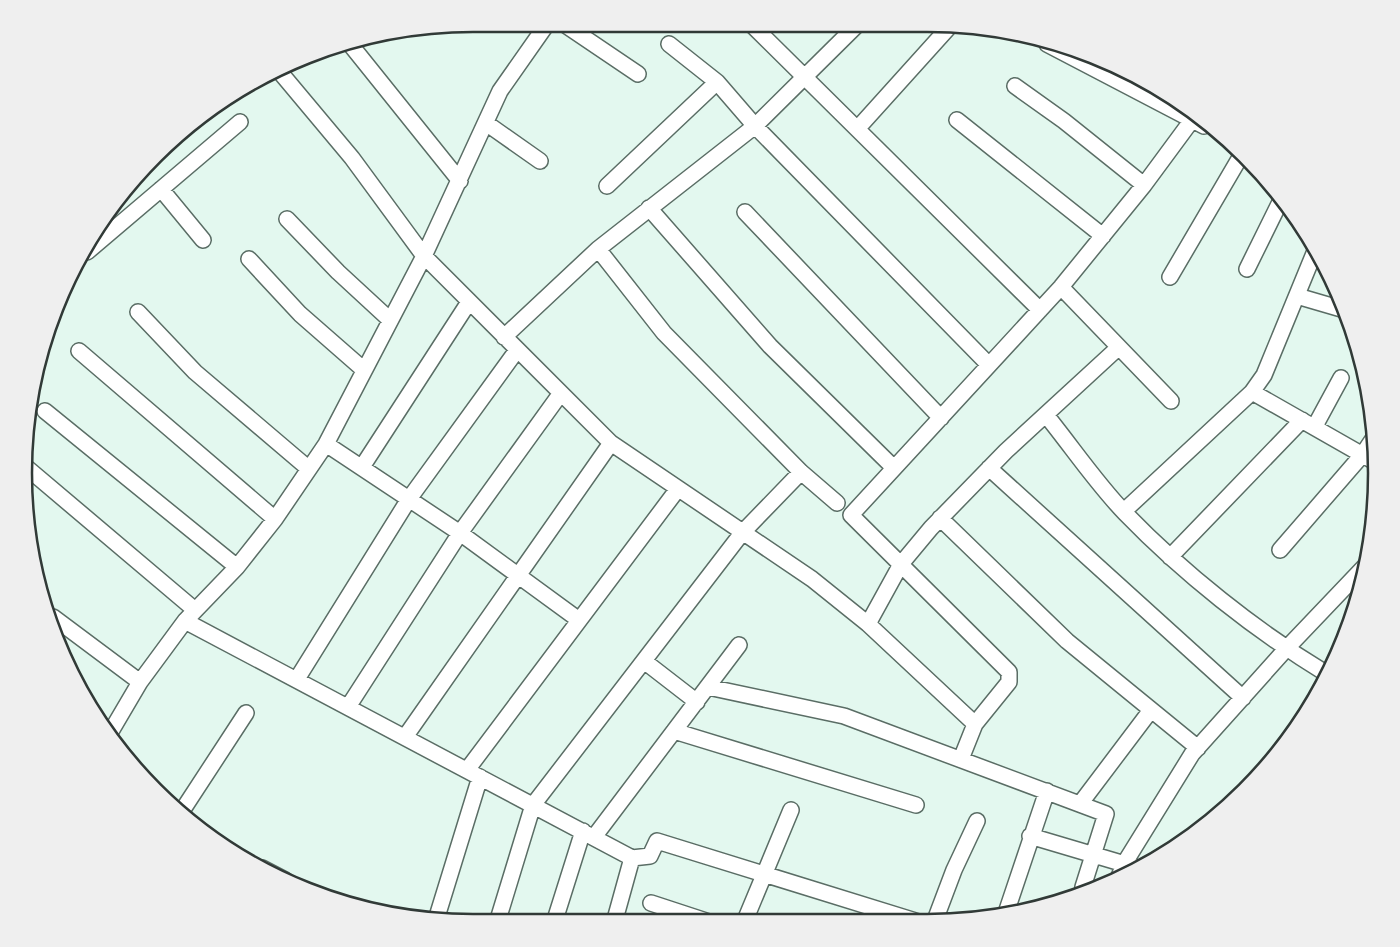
<svg xmlns="http://www.w3.org/2000/svg" width="1400" height="947" font-family="'Noto Sans',sans-serif">
<rect width="100%" height="100%" fill="#e3f8ef"/>
<g fill="none" stroke-linecap="round" stroke-linejoin="round">
<!-- minor casing -->
<g stroke="#5a6d65" stroke-width="18">
<path id="minor" d="M564,24L638,74
M751,24L1040,310
M350,44L460,181
M669,44L717,82L755,126L989,365
M1047,44L1204,126
M280,72L352,158L424,256L611,443L812,579L868,624L975,724
M1015,86L1064,121L1144,185
M957,120L1103,236
M486,123L540,161
M858,128L950,26
M607,186L717,82
M161,189L203,240
M649,208L770,346L894,468
M745,212L941,418
M287,219L338,272L390,320
M598,249L664,333L801,472L837,503
M87,252L240,122
M249,259L300,314L364,370
M1247,269L1281,200
M1170,277L1242,154
M1061,287L1171,401
M1297,296L1345,310
M138,312L195,372L309,469
M504,337L598,249L755,126L858,24
M79,351L275,519
M1252,392L1375,462
M45,411L237,567
M1046,415C1072,447 1096,483 1125,513C1183,573 1256,631 1327,674
M1315,426L1341,378
M326,444L460,533L579,620
M26,467L195,610
M362,467L469,302
M989,468L1243,698
M1124,511L1252,392L1264,375L1315,251
M940,518L1067,641L1198,748
M1280,550L1363,454L1373,439
M1170,557L1302,420
M53,617L140,682
M185,621L632,858L650,856L657,841L922,923
M868,624L901,564L931,528L1006,451L1119,347
M644,661L697,702
M297,679L409,499L517,350
M708,687L844,716L1106,814L1083,887
M348,707L460,533L561,393
M674,731L916,805
M110,733L140,682L185,621L237,567L275,519L326,444L424,256L500,91L547,24
M405,737L611,443
M961,759L975,724L1009,682V672L851,515L1061,287L1144,185L1192,120
M467,770L677,490
M1080,804L1151,710
M182,811L246,713
M1030,836L1138,868
M594,837L739,645
M262,868L285,880
M1118,879L1124,864L1192,754L1286,649L1367,564
M651,903L712,923
M1007,910L1047,791
M436,920L480,777
M497,923L533,805L742,533L801,472
M554,923L583,831
M614,923L632,858
M744,923L791,810
M934,923L954,870L977,821"/>
</g>
<!-- minor -->
<use href="#minor" stroke="#fff" stroke-width="15"/>
</g>
<!-- crop -->
<path d="M0 0H1400V947H0ZM473 32H927A441 441 0 0 1 1368 473V473A441 441 0 0 1 927 914H473A441 441 0 0 1 32 473V473A441 441 0 0 1 473 32Z" fill="#efefef" fill-rule="evenodd"/>
<path fill="none" stroke="#313a37" stroke-width="2.5" d="M473 32H927A441 441 0 0 1 1368 473V473A441 441 0 0 1 927 914H473A441 441 0 0 1 32 473V473A441 441 0 0 1 473 32Z"/>
</svg>
